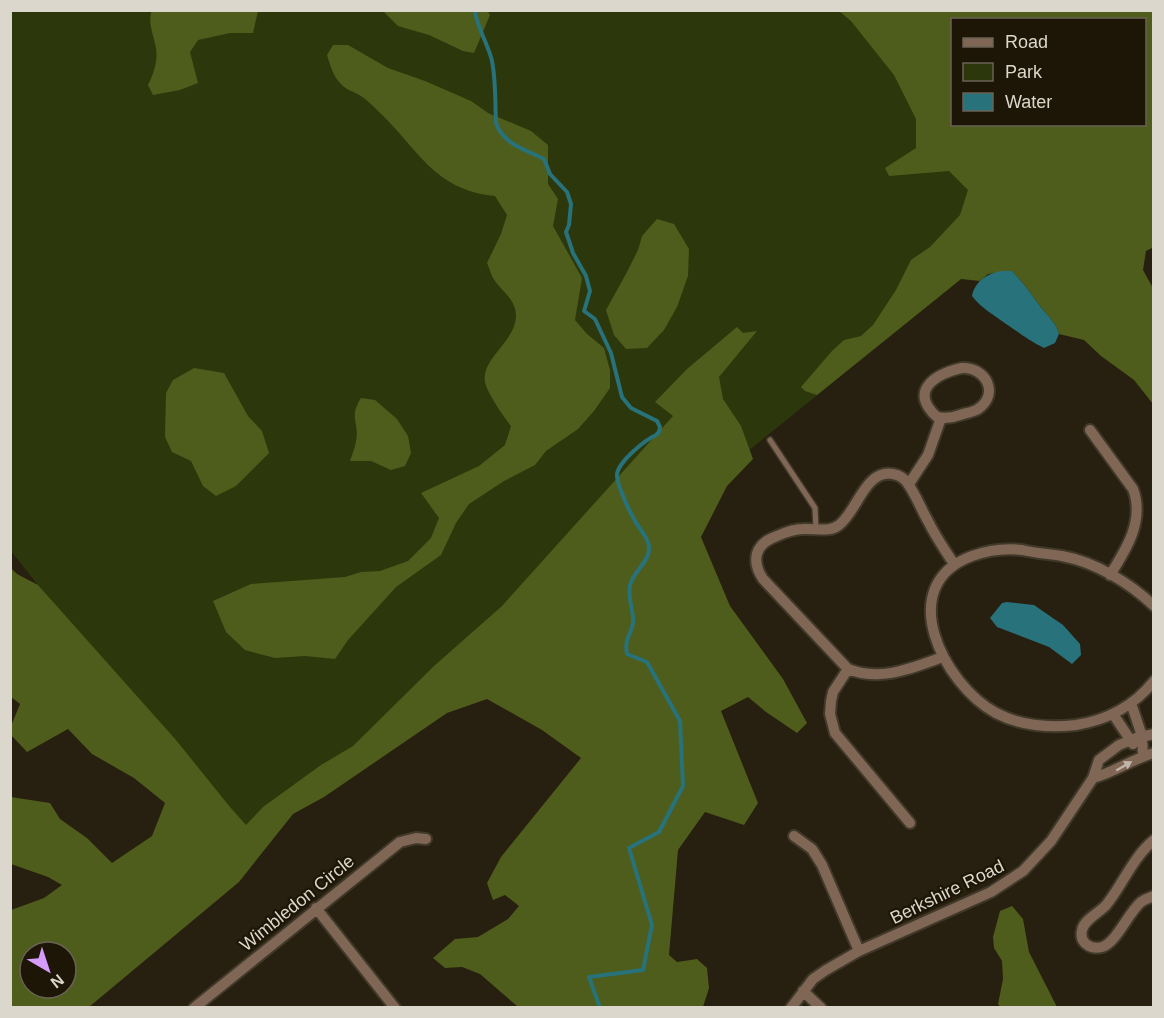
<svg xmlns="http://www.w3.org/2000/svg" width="1164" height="1018" font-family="Arial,sans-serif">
<rect width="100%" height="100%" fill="#271f0f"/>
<!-- green -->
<path fill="#2d370c" d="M11,11H875L952,124L1038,217L644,535L244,846L11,551Z"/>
<!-- forest -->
<path fill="#4e5d1b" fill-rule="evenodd" d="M152,10H258V11L253,33H230L198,40L190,52L198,83L180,90L153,95L148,85C154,73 158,61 156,48C154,36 147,22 152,10Z
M487,10L490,15L474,53L463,51L429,35L398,26L383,11Z
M839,11H1153L1154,247L1146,251L1143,270L1153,288V404L1134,380L1101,356L1084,340L1059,334C1055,320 1045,314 1037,302C1029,291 1022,281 1012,271L988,274L980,281L961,279L817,395L805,391L801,387L832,351L844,340L861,336L873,325L896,290L911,260L930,247L960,215L968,190L949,171L889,176L885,168L916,148V119L894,75L851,21ZM952,20H1144V124H952Z
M333,45H348L388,68L425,81L471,101L488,113L531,131L548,145V184L558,199L553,226L582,278L575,320L587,334L604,348L610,370V388L594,411L578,429L546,451L535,465L504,481L469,504L456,523L441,555L396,587L348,640L335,659L305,656L275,658L245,650L226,632L213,601L251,584L345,577L361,572L380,571L408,561L431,538L439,518L421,493L479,466L505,445L511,426C504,417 487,393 485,382C481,358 516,342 516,315C515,297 499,290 492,276C490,272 489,267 487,263L501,234L507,215L495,196C433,190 418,148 378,111C373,106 367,100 361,96C355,92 346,90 341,84C333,77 330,64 327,55Z
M657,219L674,224L689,249L688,276L677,307L664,330L647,348L626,349L614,335L606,310L627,272L638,250L642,236Z
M737,327L743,333L757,331L719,377L723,399L741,426L753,459L727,486L701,537L730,606L783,679L807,723L797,733L766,712L748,697L721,711L758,803L744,825L705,812L678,850L669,955L677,962L697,959L707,968L709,988L703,1007H518L480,974L462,967L445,968L433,958L455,939L478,937L508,919L519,906L505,895L493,900L487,883L501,857L581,758L542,730L487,699L447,713L324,797L293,814L239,882L89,1007H11V910L44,898L62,885L48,877L11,864V797L50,803L60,819L87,838L112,863L152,836L165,803L134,778L92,754L68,729L27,752L11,735V726L20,704L11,697V568L17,574L38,585L176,740L230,807L246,825L263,807L321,765L353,746L434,666L502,606L673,416L655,402L687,369ZM30,952H66V988H30Z
M194,368L224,373L248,416L262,431L269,453L236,486L216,496L203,486L191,461L172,452L165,437L166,393L173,380Z
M361,398L375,400L397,419L408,436L411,453L405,466L391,470L371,461H350C352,455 355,448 356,441C360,423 348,418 361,398Z
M1012,906L1023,919L1029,952L1057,1007H1000L998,1004L1003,979L1002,961L994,948L993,937L1000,911Z"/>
<!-- water -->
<path fill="#27727b" d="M1001,271H1012C1022,281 1029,291 1037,302C1045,314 1055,320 1059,334L1055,343L1044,348C1028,340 1020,333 1006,324C994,315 981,308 972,296C975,281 987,274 1001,271Z
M1007,602L1034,605L1063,625L1080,644L1081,655L1072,664L1049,647L997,627L990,618L1002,603Z"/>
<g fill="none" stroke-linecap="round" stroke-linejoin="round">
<!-- stream -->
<path stroke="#27727b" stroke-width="4" d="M475,10C475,23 489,46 492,61C496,81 495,103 496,123C503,144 526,150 544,159L550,174L567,192L571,204L569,225L566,232L573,253L586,276L590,291L584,311L595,319L611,353L622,397L631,408L657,421L660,427L659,432L656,435C645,440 619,461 617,474C616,484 630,512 635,521C640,530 650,539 649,550C648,564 632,572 630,586C627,598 634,610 633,623C631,637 624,637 627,654L647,662L680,721L683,786L659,832L629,848L652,925L643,970L589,977L600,1008"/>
<!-- service casing -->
<g stroke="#403929" stroke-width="8">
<path id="service" d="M770,440L815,508L816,529"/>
</g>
<!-- minor casing -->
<g stroke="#403929" stroke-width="14">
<path id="minor" d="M962,368C986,367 1000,394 978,409C974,412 966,413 960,415C952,418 946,419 937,417C908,391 935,374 962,368Z
M1090,430L1133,489C1145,520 1126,550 1110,575
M909,484L928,455L941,418
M1154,606C1130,583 1095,562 1062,556C1049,554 1035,553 1022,550C1005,548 989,550 972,556C893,585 943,684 996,713C1021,726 1049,728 1076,725C1107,720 1134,706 1154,681
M943,657C912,668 881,682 848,669L763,579C757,570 753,560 759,549C763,542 769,539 777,536C786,532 794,529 803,529C816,528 829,533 839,525C857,512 865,469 893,474C899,475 905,479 908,484C916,495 921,509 928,521C935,536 945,550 954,564
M848,669L833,692L831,701L830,714L835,733L910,823
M1131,703L1142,736L1143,756
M1113,714L1133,744
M1093,778C1115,772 1132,759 1154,753
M794,836L812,849L822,865L859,951
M1154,840C1133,857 1123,884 1107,904C1101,912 1084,919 1082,930C1079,943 1091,950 1102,947C1117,942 1128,913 1141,902C1145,899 1149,898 1154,896
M316,908L395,1008
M803,991L821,1008
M194,1008L400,842L416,838L426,839
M791,1008L813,979L826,970L859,951L991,892L1023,871L1051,841L1093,778L1099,760L1119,745L1136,738L1154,734"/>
</g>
<!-- service -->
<use href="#service" stroke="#7f6655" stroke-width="5"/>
<!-- minor -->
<use href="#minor" stroke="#7f6655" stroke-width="10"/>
</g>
<!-- one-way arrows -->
<defs><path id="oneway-solid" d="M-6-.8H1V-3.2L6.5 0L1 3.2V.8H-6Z" transform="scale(1.5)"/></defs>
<use fill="#c0b5a8" href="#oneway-solid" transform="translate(1124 766) rotate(-30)"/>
<g text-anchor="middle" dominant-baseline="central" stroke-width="4.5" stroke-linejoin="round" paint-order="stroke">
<!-- street labels -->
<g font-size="18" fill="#dcd7cc" stroke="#1d1606">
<text transform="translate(947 892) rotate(-26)">Berkshire Road</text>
<text transform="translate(297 903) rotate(-39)">Wimbledon Circle</text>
</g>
</g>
<!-- border -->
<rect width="1164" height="1018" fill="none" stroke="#dcd7cc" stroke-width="24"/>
<!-- legend -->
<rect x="951" y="18" width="195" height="108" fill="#1d1606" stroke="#696355" stroke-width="1.5"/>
<rect x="963" y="38" width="30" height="9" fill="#7f6655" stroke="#696355" stroke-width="1.5"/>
<text x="1005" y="48" font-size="18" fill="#dcd7cc">Road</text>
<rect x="963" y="63" width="30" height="18" fill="#2d370c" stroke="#696355" stroke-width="1.5"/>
<text x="1005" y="78" font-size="18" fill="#dcd7cc">Park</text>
<rect x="963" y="93" width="30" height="18" fill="#27727b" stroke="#696355" stroke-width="1.5"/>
<text x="1005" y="108" font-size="18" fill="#dcd7cc">Water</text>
<!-- north arrow -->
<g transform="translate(48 970) rotate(141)"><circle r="28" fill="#1d1606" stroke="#696355" stroke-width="1.5"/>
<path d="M0-4.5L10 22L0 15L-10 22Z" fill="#d59cfb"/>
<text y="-9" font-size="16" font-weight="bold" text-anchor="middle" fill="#dcd7cc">N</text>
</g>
</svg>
